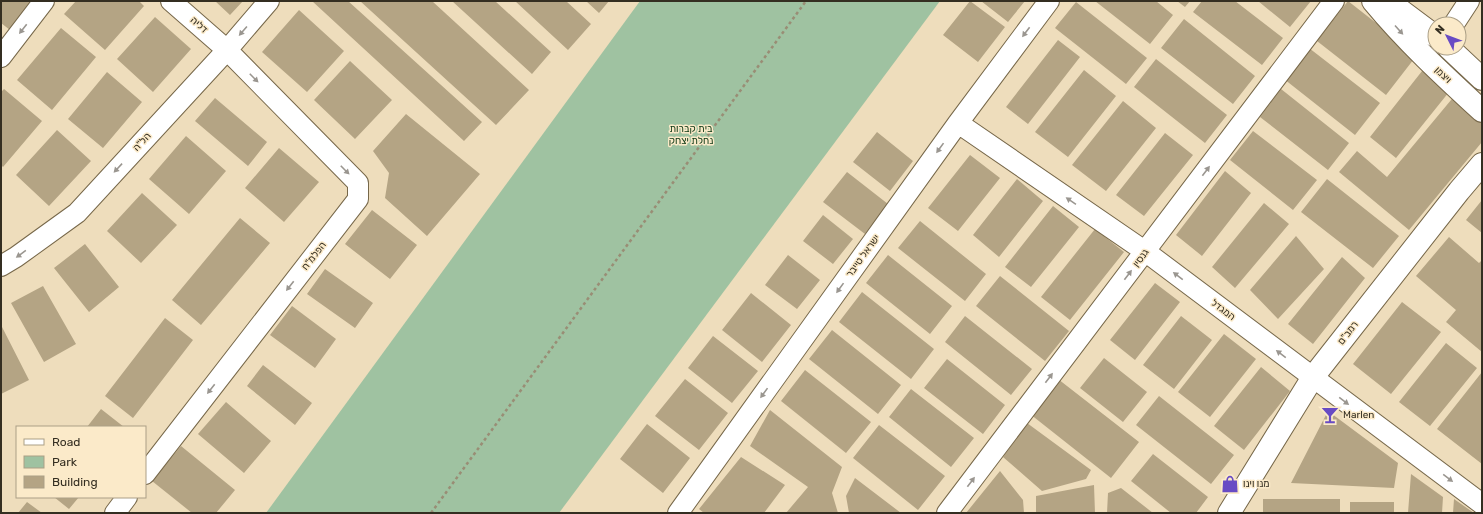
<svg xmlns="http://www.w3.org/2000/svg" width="1483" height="514" font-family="Rubik,Heebo,sans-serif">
<rect width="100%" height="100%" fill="#eeddbc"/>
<!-- green -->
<path fill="#9fc2a1" d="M640,1H940L559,513H266Z"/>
<!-- building -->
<path fill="#b4a484" d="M1,1H33L10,30L1,23Z
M76,1H139L144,6L105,50L64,14Z
M215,1H243L230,15Z
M312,1H348L482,122L464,141Z
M360,1H432L529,90L496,125Z
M452,1H495L551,52L532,74Z
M515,1H566L591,24L568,50Z
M586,1H609L599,13Z
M970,1L1005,27L978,62L943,35Z
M981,1H1025L1008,22Z
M1095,1H1156L1173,15L1150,44Z
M1177,1H1190L1185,7Z
M1202,1H1235L1283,38L1262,65L1193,12Z
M1258,1H1311L1290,27Z
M1348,1L1417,55L1386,95L1317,41Z
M1076,2L1147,58L1126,84L1055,28Z
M299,10L344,51L307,92L262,52Z
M155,17L191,49L153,92L117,59Z
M1184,19L1255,76L1233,104L1161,48Z
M61,28L96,57L52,110L17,80Z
M1058,40L1080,57L1028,124L1006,107Z
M1309,48L1380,103L1355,135L1284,79Z
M1156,59L1227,115L1205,143L1134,87Z
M350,61L392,100L355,139L314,100Z
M1426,66L1453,87L1396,158L1370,137Z
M1084,70L1116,96L1068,157L1035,132Z
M107,72L142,102L103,148L68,119Z
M4,89L42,121L3,167L1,165V92Z
M1281,89L1349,143L1328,170L1260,117Z
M1456,94L1482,115V142L1409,230L1339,172L1357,151L1387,177Z
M215,98L267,142L248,166L195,121Z
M1123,101L1156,128L1106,191L1072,165Z
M406,114L480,174L427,236L385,198L389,173L373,151Z
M57,130L91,161L49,206L16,175Z
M1253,131L1317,180L1293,210L1230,160Z
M877,132L913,161L890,191L853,162Z
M1165,133L1193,155L1144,216L1116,195Z
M186,136L226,171L189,214L149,179Z
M279,148L319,182L284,222L245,188Z
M970,155L1000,178L958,231L928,208Z
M1225,171L1251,193L1202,256L1176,235Z
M847,172L888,204L865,234L823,202Z
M1017,179L1043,201L999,257L973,235Z
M1327,179L1399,236L1373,268L1301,212Z
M142,193L177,225L141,263L107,231Z
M1482,200V233L1466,220Z
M1264,203L1289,224L1235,288L1212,267Z
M1053,206L1079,227L1031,287L1005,267Z
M372,210L417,245L390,279L345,244Z
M823,215L853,239L833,264L803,241Z
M240,218L270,243L201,325L172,300Z
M920,221L986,274L965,301L898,248Z
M1095,229L1124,252L1070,320L1041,297Z
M1296,236L1324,269L1278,319L1250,290Z
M1449,237L1479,263L1482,260V352L1446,322L1456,310L1416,276Z
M85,244L119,287L89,312L54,268Z
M788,255L820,280L797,309L765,285Z
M888,255L952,306L930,334L866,283Z
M1342,257L1365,278L1313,344L1288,324Z
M325,269L373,303L355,328L307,294Z
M1000,276L1069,331L1045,361L976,306Z
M1155,283L1180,302L1135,360L1110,340Z
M43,286L76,344L44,362L11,303Z
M862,292L934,349L911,379L839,322Z
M751,293L791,325L762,362L722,330Z
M1402,302L1441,332L1391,394L1353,364Z
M292,306L336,339L315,368L270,335Z
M965,316L1032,369L1011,395L945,342Z
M1181,316L1212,340L1174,389L1143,365Z
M165,318L193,340L133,418L105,396Z
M1,325L29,380L1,394Z
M832,330L901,385L878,414L809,359Z
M1224,334L1256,359L1210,417L1178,392Z
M713,336L758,371L732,403L688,368Z
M1446,343L1477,368L1430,426L1399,402Z
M1104,358L1147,392L1123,422L1080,388Z
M947,359L1005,405L983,434L924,388Z
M263,365L312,403L295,425L247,386Z
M1261,367L1290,391L1244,450L1214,426Z
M805,370L871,422L846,453L781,401Z
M1482,372V464L1437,429Z
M685,379L728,413L699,450L655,416Z
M1058,379L1139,442L1111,478L1030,414Z
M911,389L974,438L951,467L889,417Z
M1159,396L1234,455L1211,484L1136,425Z
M226,402L271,441L244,473L198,434Z
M101,409L124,427H87Z
M770,410L842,467L832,493L838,513H786L808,487L750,446Z
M1328,411L1398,463L1394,488L1291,483Z
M1027,423L1091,470L1086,479L1042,491L1003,457Z
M647,424L690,458L663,493L620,459Z
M879,425L945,476L918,510L853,458Z
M181,446L235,490L216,513H192L152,481Z
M1153,454L1208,497L1196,513H1171L1131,481Z
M741,457L785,485L764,513H704L699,509Z
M1000,471L1023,500L1024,513H966Z
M1411,474L1443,497L1442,513H1408Z
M855,478L901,513H849L846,496Z
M1094,485L1095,513H1036V496Z
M1121,488L1153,513H1107L1108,493Z
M54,497H79L69,509Z
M1263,499H1340V513H1263Z
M1454,499L1474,513H1453Z
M27,502L42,513H18Z
M1350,502H1394V513H1350Z"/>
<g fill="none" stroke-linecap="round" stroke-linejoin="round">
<!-- street casing -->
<g stroke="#766749" stroke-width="22">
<path id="street" d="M1454,24L1469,1
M1,57L44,1
M958,123L1146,252L1482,504
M1,266L16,257L77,213L227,50L269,1
M145,474L358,199V183L227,50L171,1
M115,513L127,497
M678,513L958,123L1049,1
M947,513L1334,1"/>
</g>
<!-- secondary casing -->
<g stroke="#766749" stroke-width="24">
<path id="secondary" d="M1373,1C1406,41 1444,76 1482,111
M1388,1L1435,36
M1449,48L1482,79
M1229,513L1313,377L1459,191L1482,164"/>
</g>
<!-- path -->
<path stroke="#998d75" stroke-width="2.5" stroke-dasharray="3 3" stroke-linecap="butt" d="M431,513L806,1"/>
<!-- street -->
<use href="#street" stroke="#fff" stroke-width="20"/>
<!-- secondary -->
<use href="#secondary" stroke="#fff" stroke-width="22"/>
</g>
<!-- one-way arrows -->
<defs><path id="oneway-solid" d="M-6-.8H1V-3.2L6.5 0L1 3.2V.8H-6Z"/></defs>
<g fill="#9a9690">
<use href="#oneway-solid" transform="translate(23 29) rotate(128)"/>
<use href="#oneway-solid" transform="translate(1399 30) rotate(48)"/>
<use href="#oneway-solid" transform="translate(243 31) rotate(131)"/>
<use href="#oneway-solid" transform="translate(1026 32) rotate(127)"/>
<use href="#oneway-solid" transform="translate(254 78) rotate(45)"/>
<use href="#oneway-solid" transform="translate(940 148) rotate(126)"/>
<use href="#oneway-solid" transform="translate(118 168) rotate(133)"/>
<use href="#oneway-solid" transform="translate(345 170) rotate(45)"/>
<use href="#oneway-solid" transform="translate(1206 171) rotate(-53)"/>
<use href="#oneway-solid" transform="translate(1071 201) rotate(-146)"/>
<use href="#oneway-solid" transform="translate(21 254) rotate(144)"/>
<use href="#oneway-solid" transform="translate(1128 275) rotate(-53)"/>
<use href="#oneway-solid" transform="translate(1178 276) rotate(-143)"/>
<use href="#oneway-solid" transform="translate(290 286) rotate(128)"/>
<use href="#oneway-solid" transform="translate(840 288) rotate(126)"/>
<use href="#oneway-solid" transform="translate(1281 354) rotate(-143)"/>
<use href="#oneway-solid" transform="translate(1049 378) rotate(-53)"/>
<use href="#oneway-solid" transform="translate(211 389) rotate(128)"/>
<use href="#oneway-solid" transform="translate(764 393) rotate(126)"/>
<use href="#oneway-solid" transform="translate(1344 401) rotate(37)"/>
<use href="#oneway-solid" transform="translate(1448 478) rotate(37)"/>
<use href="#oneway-solid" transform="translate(971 482) rotate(-53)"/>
</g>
<!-- icons -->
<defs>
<g id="bar-bare" transform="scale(1.38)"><path d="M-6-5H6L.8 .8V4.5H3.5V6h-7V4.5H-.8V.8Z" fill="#684bc4" stroke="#fbeac9" stroke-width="2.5" paint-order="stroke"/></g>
<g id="shop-bare" transform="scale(1.38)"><path d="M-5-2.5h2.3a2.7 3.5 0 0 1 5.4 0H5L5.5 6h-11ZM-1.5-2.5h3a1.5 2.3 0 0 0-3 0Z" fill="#684bc4" stroke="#fbeac9" stroke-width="2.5" paint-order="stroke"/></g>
</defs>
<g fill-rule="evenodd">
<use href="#bar-bare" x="1330" y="415"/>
<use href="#shop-bare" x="1230" y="484"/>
</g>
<g text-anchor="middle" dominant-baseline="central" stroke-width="3" stroke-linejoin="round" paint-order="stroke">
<!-- street labels -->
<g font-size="10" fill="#342e21" stroke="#fbeac9">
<text transform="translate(199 25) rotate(41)">דליה</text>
<text transform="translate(1443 75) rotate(43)">ויצמן</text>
<text transform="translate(142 142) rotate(-47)">הל"ה</text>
<text transform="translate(314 256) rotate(-52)">הפלמ"ח</text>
<text transform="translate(863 256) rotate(-54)">ישראל טייבר</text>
<text transform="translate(1141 258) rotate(-53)">גנסין</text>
<text transform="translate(1223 310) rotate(37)">המגדל</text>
<text transform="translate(1348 333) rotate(-52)">רמב"ם</text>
</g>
<!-- park labels -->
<g font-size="10" fill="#093612" stroke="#fbeac9">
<text x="691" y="129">בית קברות<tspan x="691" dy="12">נחלת יצחק</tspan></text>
</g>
<!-- poi labels -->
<g font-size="10" fill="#342e21" stroke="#fbeac9" text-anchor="start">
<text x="1343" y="415">Marlen</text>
<text x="1243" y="484">מנו וינו</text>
</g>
</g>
<!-- border -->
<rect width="1483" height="514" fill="none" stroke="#342e21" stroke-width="4"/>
<!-- legend -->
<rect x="16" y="426" width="130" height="72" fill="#fbeac9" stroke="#ab9f86"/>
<rect x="24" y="439" width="20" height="6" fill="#ffffff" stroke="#ab9f86"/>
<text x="52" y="446" font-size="12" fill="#342e21">Road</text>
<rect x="24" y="456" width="20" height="12" fill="#9fc2a1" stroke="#ab9f86"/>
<text x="52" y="466" font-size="12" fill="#342e21">Park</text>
<rect x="24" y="476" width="20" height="12" fill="#b4a484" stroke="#ab9f86"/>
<text x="52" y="486" font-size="12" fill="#342e21">Building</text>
<!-- north arrow -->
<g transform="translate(1447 36) rotate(312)"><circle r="19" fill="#fbeac9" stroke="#ab9f86"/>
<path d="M0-3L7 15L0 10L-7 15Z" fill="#684bc4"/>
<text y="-6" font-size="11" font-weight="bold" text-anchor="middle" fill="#342e21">N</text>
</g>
</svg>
